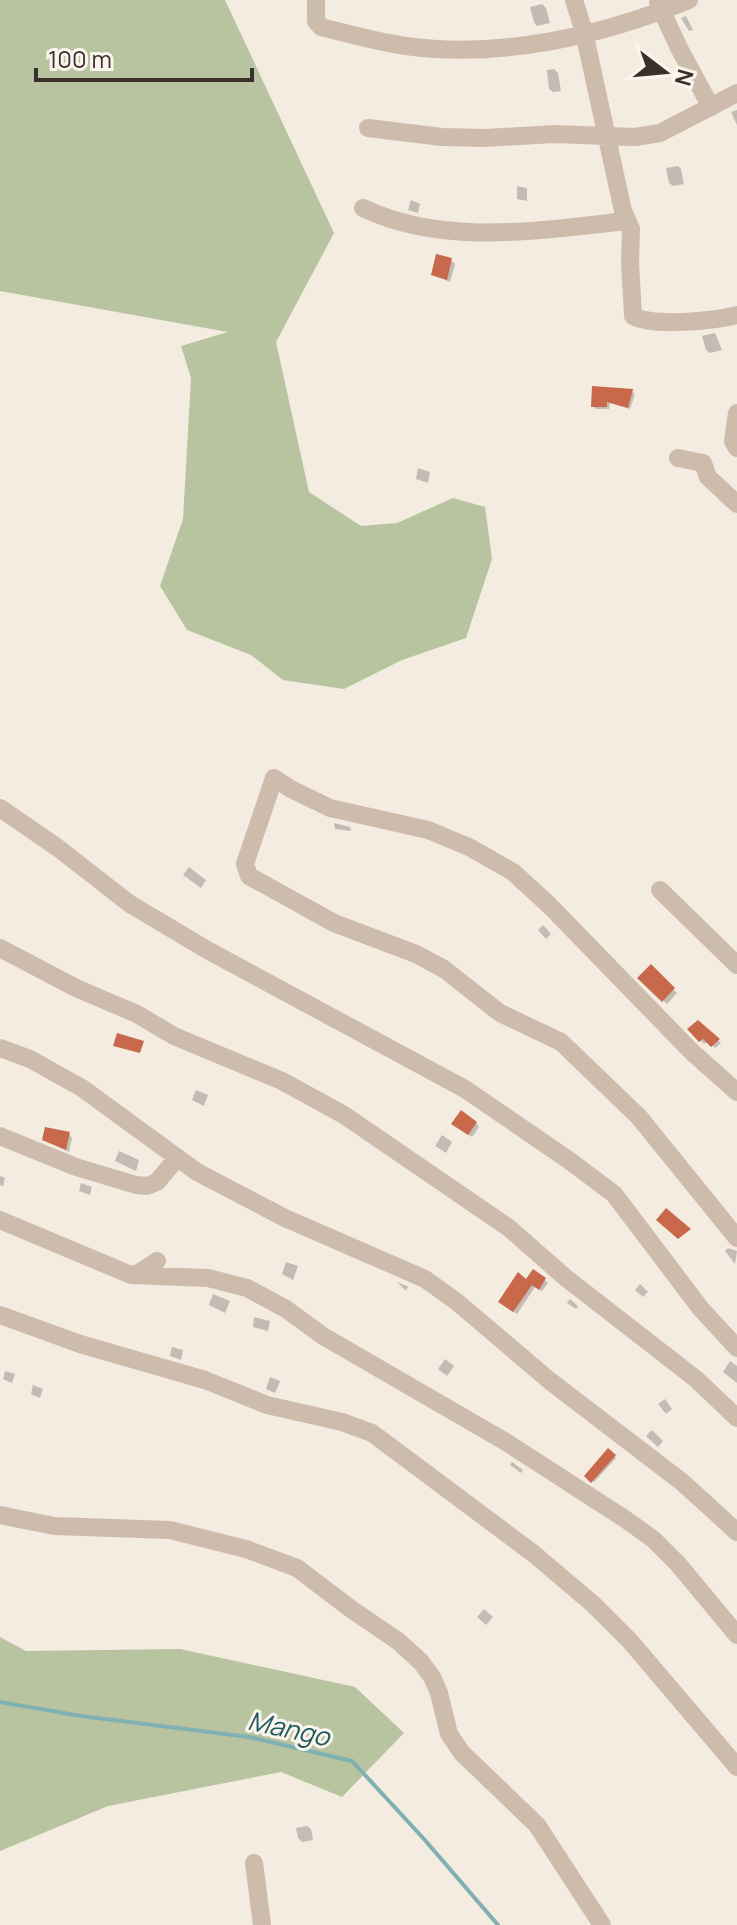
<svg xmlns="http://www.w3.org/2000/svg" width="737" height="1925" font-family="Manrope,sans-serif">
<rect width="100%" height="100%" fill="#f4ebe1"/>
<!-- green -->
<path fill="#b8c4a0" d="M0,0H225L334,233L276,342L309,492L361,526L397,523L453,498L485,507L492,559L466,638L402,660L344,689L283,680L251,655L187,630L160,586L183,519L191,378L181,346L228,332L0,291Z
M0,1637L26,1651L180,1649L355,1687L404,1733L342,1797L281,1772L108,1806L0,1851Z"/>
<!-- shadow -->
<path fill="#0003" d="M542,4L546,8L550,23L537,26L534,22L530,7Z
M686,16L693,30L689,31L681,18Z
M554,69L558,73L561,91L553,92L549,89L547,70Z
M737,110V125L731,112Z
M678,166L681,169L684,184L673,186L669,183L666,168Z
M517,186L527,188V201L517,199Z
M411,200L420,204L418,213L408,210Z
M451,260L455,264L450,282L433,275Z
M715,333L722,350L710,353L706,350L702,336Z
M632,391L635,394L630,409L610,403L609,409H596L593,406Z
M418,468L430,472L428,483L416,479Z
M334,823L350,827L351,831L335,829Z
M189,867L206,880L201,888L183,875Z
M543,925L551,934L546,939L538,930Z
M651,967L677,993L667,1004L640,978Z
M698,1022L721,1043L715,1048L708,1041L704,1044L690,1029Z
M196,1090L208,1095L204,1106L192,1100Z
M476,1123L479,1127L472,1137L458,1127Z
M69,1134L72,1138L69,1152L44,1140Z
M442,1135L452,1142L446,1153L435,1146Z
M119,1151L139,1160L136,1171L115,1161Z
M0,1176L5,1178L3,1186L0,1185Z
M81,1183L92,1187L90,1195L79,1191Z
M728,1248L737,1251L735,1264L725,1251Z
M286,1262L298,1266L293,1280L282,1274Z
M545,1280L548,1283L542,1291L535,1287L517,1314L503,1304L527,1282Z
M397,1282L407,1286L408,1287L406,1291Z
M640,1284L648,1292L643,1297L635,1290Z
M213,1294L230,1301L225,1313L209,1305Z
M570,1299L578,1306L576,1309L567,1303Z
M254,1317L270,1321L268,1331L253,1327Z
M172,1347L183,1350L181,1360L170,1356Z
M445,1359L454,1366L447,1376L438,1369Z
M730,1361L737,1366V1383L723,1372Z
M5,1371L15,1374L12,1383L3,1379Z
M270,1377L280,1381L275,1393L266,1389Z
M33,1385L43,1389L40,1398L31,1394Z
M665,1399L672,1409L666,1414L658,1404Z
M652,1430L663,1441L658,1447L646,1436Z
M609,1451L616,1458L594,1482L586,1476Z
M512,1462L523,1470L521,1473L510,1465Z
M484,1609L493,1617L486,1625L477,1617Z
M307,1826L311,1829L313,1840L302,1842L298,1838L296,1828Z"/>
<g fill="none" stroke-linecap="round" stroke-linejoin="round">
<!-- stream -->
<path stroke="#7fb0b2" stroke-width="4" d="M0,1702L81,1716L249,1737L352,1761L424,1839L498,1925"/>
</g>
<!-- building -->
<path fill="#c8694b" d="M436,254L452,258L447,280L431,275Z
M592,386L633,389L628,408L607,402V407H591Z
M651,964L675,988L662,1002L637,978Z
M698,1020L720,1039L711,1047L703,1039L699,1042L687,1029Z
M117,1033L144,1041L140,1053L113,1046Z
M461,1110L477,1122L468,1135L451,1124Z
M45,1127L70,1132L66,1150L42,1140Z
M666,1208L691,1229L678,1239L656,1220Z
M533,1269L546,1278L539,1290L532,1285L513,1312L498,1302L518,1272L526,1279Z
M608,1448L616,1455L591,1483L584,1476Z"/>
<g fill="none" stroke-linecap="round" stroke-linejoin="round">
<!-- minor -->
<path stroke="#cdbbac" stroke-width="18" d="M316,0V21L321,27C349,34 377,42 406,46C500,59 602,36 689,0
M574,0L584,32L623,211L631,229L630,262L633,316C654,327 713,321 737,315
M658,3L680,50L711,107
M368,128L442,137L486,138L554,134L635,137L660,133L737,93
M363,208C445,247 540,230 627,221
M737,413L733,441L737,448
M678,458L703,463L708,477L737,504
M0,808L58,848L130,904L209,951L465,1089L570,1161L614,1194L701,1309L737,1348
M660,890L737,965
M0,948L76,988L137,1014L174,1036L282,1081L344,1115L509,1228L566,1278L696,1379L737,1418
M0,1048L30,1059L82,1088L197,1172L285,1218L425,1279L457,1302L550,1381L682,1482L737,1532
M737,1092L692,1052L549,905L513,872L469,847L428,830L330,808L291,789L274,778L245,864L249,876L334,923L416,954L444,969L500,1013L561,1042L639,1117L737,1238
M0,1136L76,1167L136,1185L147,1186L157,1182L177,1158
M0,1220L131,1275L137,1274L157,1261
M131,1275L208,1278L247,1288L286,1309L323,1336L506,1442L625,1519L653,1539L678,1564L737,1635
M0,1315L80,1344L205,1380L267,1405L342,1422L372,1433L534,1554L594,1605L630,1641L737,1767
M0,1515L54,1526L170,1530L246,1549L297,1568L351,1609L398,1641L421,1662L432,1677L439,1693L449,1734L462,1753L537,1825L602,1925
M254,1863L262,1925"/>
</g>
<g text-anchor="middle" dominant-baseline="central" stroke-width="6" stroke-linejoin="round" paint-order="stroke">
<!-- water labels -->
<g font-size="26" font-style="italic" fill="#1f5a5e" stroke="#fbf5ee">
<text transform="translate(289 1728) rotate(12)">Mango</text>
</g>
</g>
<!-- north arrow -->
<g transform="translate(665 72) rotate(106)" stroke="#fbf5ee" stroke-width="6" paint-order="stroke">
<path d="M0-6L14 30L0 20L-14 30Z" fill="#3b302b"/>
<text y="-12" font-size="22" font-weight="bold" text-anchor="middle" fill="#3b302b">N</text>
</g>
<!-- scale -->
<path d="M36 68v12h216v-12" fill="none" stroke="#3b302b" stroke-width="4"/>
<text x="48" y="68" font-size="24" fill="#3b302b" stroke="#fbf5ee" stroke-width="6" paint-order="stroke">100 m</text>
</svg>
